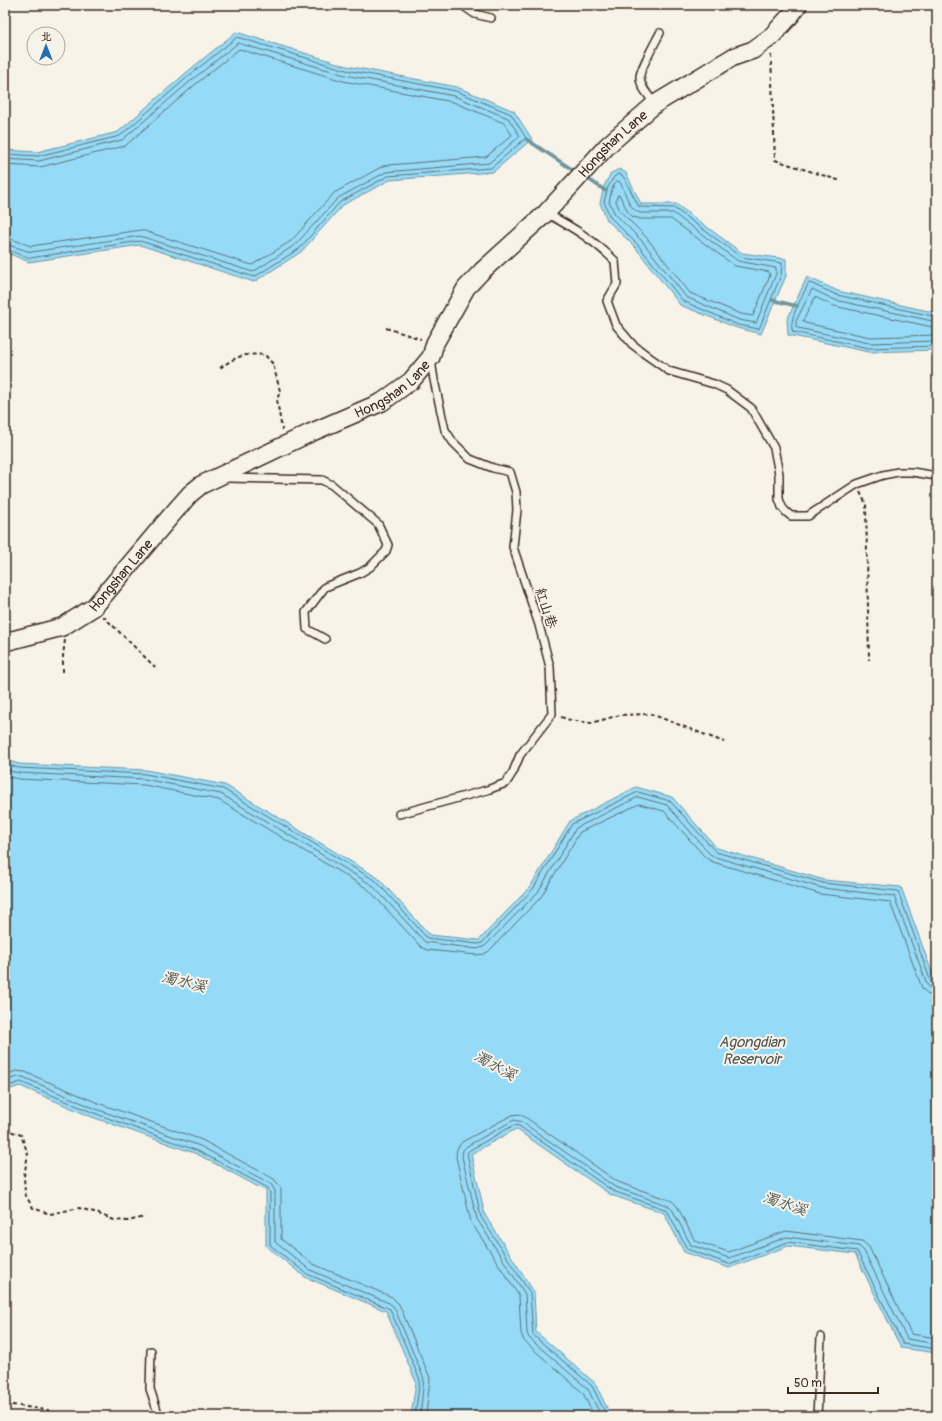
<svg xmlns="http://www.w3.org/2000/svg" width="942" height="1421" font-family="Pangolin,'LXGW WenKai TC',sans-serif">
<rect width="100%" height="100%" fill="#f7f3e8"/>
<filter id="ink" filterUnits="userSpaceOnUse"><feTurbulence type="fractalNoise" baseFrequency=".025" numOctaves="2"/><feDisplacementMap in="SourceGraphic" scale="8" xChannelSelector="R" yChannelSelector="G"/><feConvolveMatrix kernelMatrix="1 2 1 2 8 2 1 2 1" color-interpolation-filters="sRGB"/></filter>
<g filter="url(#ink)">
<!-- water -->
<path fill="#95dbf7" stroke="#7194a0" d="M236,32L347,66L457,87L514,111L532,139L493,172L390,180L343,205L301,252L254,282L140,245L29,262L5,252V150L37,152L118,132L187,72Z
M620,169L626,173L641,204H676L742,253L786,259V276L761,334L737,328L680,305L635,247L607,220L600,203L604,186L611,173Z
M807,277L838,291L937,313V350L869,352L788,335L787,320Z
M5,760L19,764L146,770L225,785L378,878L430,935L479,940L530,887L570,821L636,787L672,797L717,848L824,880L901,887L937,986V1353L901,1348L855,1254L788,1246L729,1268L684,1252L664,1213L611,1195L516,1129L471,1154L485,1215L534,1292L536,1332L595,1383L611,1416H411L416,1382L386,1311L305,1277L266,1246V1191L197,1154L92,1117L20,1086L5,1091Z"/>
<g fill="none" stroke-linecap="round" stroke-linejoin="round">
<!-- shore -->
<path stroke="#5f7175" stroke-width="1" d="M5,154L38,156L120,136L190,75L237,37L346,70L456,91L511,114L526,138L491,168L388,176L340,202L299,249L254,277L140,241L30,258L5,249
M5,159L39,161L122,140L193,79L238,43L345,75L454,96L508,118L520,136L489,163L386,172L338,198L295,245L253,272L140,236L31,252L5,244
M5,165L40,167L125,146L197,83L239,49L343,81L453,102L504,123L512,135L486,157L389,165L383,166L334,193L291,241L252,265L141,230L31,246L11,239L5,238
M619,174L623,176L639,207L674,208L741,257L782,263L781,275L759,329L738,325L683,301L638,245L610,217L604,202L608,187L614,177Z
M617,181L620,182C625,191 629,211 641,213H673L738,261L776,268V274L756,323L739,320L686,297L642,241L615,214L609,202L612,189Z
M618,195L620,196L628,212L633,217L641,219H671L735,266L769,272L770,275L753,316L741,314L690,293L646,237L620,211L616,201Z
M937,317L837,295L810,283L808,284C803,296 787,321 793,332L869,348L937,346
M937,322L835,300L812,289L796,321V327L798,328L869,343L937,341
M937,328L834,306L815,297L803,321L805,323L870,337L937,335
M5,764L19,768L145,774L223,789L376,881L427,938L478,944L482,943L533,889L572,824L638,792L670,801L716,852L823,883L898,891L931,982L934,985H937
M5,770L19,773L144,779L221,794L372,885L425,942L478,949L485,946L538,892L576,828L638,797L667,805L710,854L715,857L822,888L894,896L927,984L931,989L937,990
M5,776L19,779L144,785L219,800L368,889L421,947L427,950L477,955L484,954L489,951L541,897L580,832L639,804L664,811L706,858L713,862L820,894L890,902L922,988L929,995L937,996
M5,1075L16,1071L25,1072L98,1103L202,1140L274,1179L278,1184L281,1189V1239L313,1264L392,1297L399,1304L430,1378L426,1416
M5,1081L17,1077H23L96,1109L200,1146L271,1184L275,1191V1242L310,1270L389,1303L394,1307L424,1379L420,1416
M5,1087L21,1082L94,1113L198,1151L268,1188L270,1192V1245L307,1274L390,1309L420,1380L415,1416
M594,1416L583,1393L524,1341L521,1333L519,1296L471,1222L456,1157L457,1149L462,1142L512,1115L519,1114L525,1117L618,1182L672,1201L677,1206L695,1241L729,1252L786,1231L862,1241L869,1247L911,1334L937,1338
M601,1416L588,1389L529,1338L527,1333L525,1294L477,1219L462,1157L463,1150L467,1146L514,1120L522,1122L615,1187L669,1206L672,1209L691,1245L729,1258L787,1237L859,1246L864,1251L907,1339L937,1344
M607,1416L592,1386L533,1335L530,1293L481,1217L467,1153L470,1150L514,1125L519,1126L613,1191L667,1210L687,1249L729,1264L788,1242L857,1251L903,1344L937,1349"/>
<!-- stream -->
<path stroke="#7194a0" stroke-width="3.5" d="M526,139L576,172
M585,177L606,191
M772,300L797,306"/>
<!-- service casing -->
<g stroke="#3b2a1e" stroke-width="10">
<path id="service" d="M462,5L475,14L491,18
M655,104C649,96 640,87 640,77C639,71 656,41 660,33
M546,213C572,227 594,240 615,261L617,284L607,301L616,325L632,344L649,357L669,371L714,384L727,390L751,408L774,448L779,474V499L782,507L786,512L791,516H808L857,484L883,475L898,472H912L937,476
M227,478L322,480L332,485L378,524L388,545L386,551L370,567L360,573L325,587L306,612L307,629L325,639
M399,814L487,790L506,783L513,772L520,755L552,714L550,667L539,625L513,547L517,510L516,492L510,472L493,468L470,459L453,442L445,430L434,380L431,360
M151,1351L150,1389L159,1416
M817,1416L821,1337"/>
</g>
<!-- tertiary casing -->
<g stroke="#3b2a1e" stroke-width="20">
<g id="tertiary">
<path id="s1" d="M5,642L62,627L94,607L169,518L190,494L201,485L310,433L382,402L411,381L431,357L435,343L466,288L482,271L546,213L608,145L655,104L733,57L753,50L771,37L791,15L798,5"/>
</g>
</g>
<!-- path -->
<path stroke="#3b2a1e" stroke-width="2" stroke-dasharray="4 3" stroke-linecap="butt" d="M773,5L778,8
M771,55L775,160L841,181
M386,328L421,339
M220,368C237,356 244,353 265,355L273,364L280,391L277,400L282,430
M860,492L866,504L869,660
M103,616L155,667
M63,672V656L65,640
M561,717L570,720L591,723L620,715L651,714L724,742
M5,1129L21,1135L28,1154L24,1176L25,1194L33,1208L50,1214L79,1208L94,1212L114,1220L128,1221L145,1217
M5,1404L48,1410L49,1416"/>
<!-- service -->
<use href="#service" stroke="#f7f3e8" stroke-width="7"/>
<!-- tertiary -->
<use href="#tertiary" stroke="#f7f3e8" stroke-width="17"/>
</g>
</g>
<g text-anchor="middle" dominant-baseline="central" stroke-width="4" stroke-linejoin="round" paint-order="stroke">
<!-- street labels -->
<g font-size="14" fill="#3b2a1e" stroke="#f7f3e8">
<text stroke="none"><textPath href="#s1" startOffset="809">Hongshan Lane</textPath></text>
<text stroke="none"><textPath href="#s1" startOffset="474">Hongshan Lane</textPath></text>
<text stroke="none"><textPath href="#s1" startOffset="138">Hongshan Lane</textPath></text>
<text transform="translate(546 608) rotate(72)">紅山巷</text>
</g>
<!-- water labels -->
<g font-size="15" font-style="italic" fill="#525654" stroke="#f7f3e8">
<text transform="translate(184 982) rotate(14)">濁水溪</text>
<text x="752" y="1042">Agongdian<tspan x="752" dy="17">Reservoir</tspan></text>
<text transform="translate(495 1066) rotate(29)">濁水溪</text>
<text transform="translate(785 1204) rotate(19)">濁水溪</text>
</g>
</g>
<!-- margin -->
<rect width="942" height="1421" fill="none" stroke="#f7f3e8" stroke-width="20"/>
<rect x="10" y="10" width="922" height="1401" fill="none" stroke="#3b2a1e" stroke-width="1.5" filter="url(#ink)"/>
<!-- north arrow -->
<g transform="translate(46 46)"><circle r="19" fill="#f7f3e8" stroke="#aca397"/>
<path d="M0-3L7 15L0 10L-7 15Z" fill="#1f6fb2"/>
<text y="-6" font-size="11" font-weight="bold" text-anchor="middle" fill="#3b2a1e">北</text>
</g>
<!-- scale -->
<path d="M788 1387v6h90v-6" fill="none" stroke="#3b2a1e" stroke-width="2"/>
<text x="794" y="1387" font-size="12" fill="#3b2a1e" stroke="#f7f3e8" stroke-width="3" paint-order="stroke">50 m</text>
</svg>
